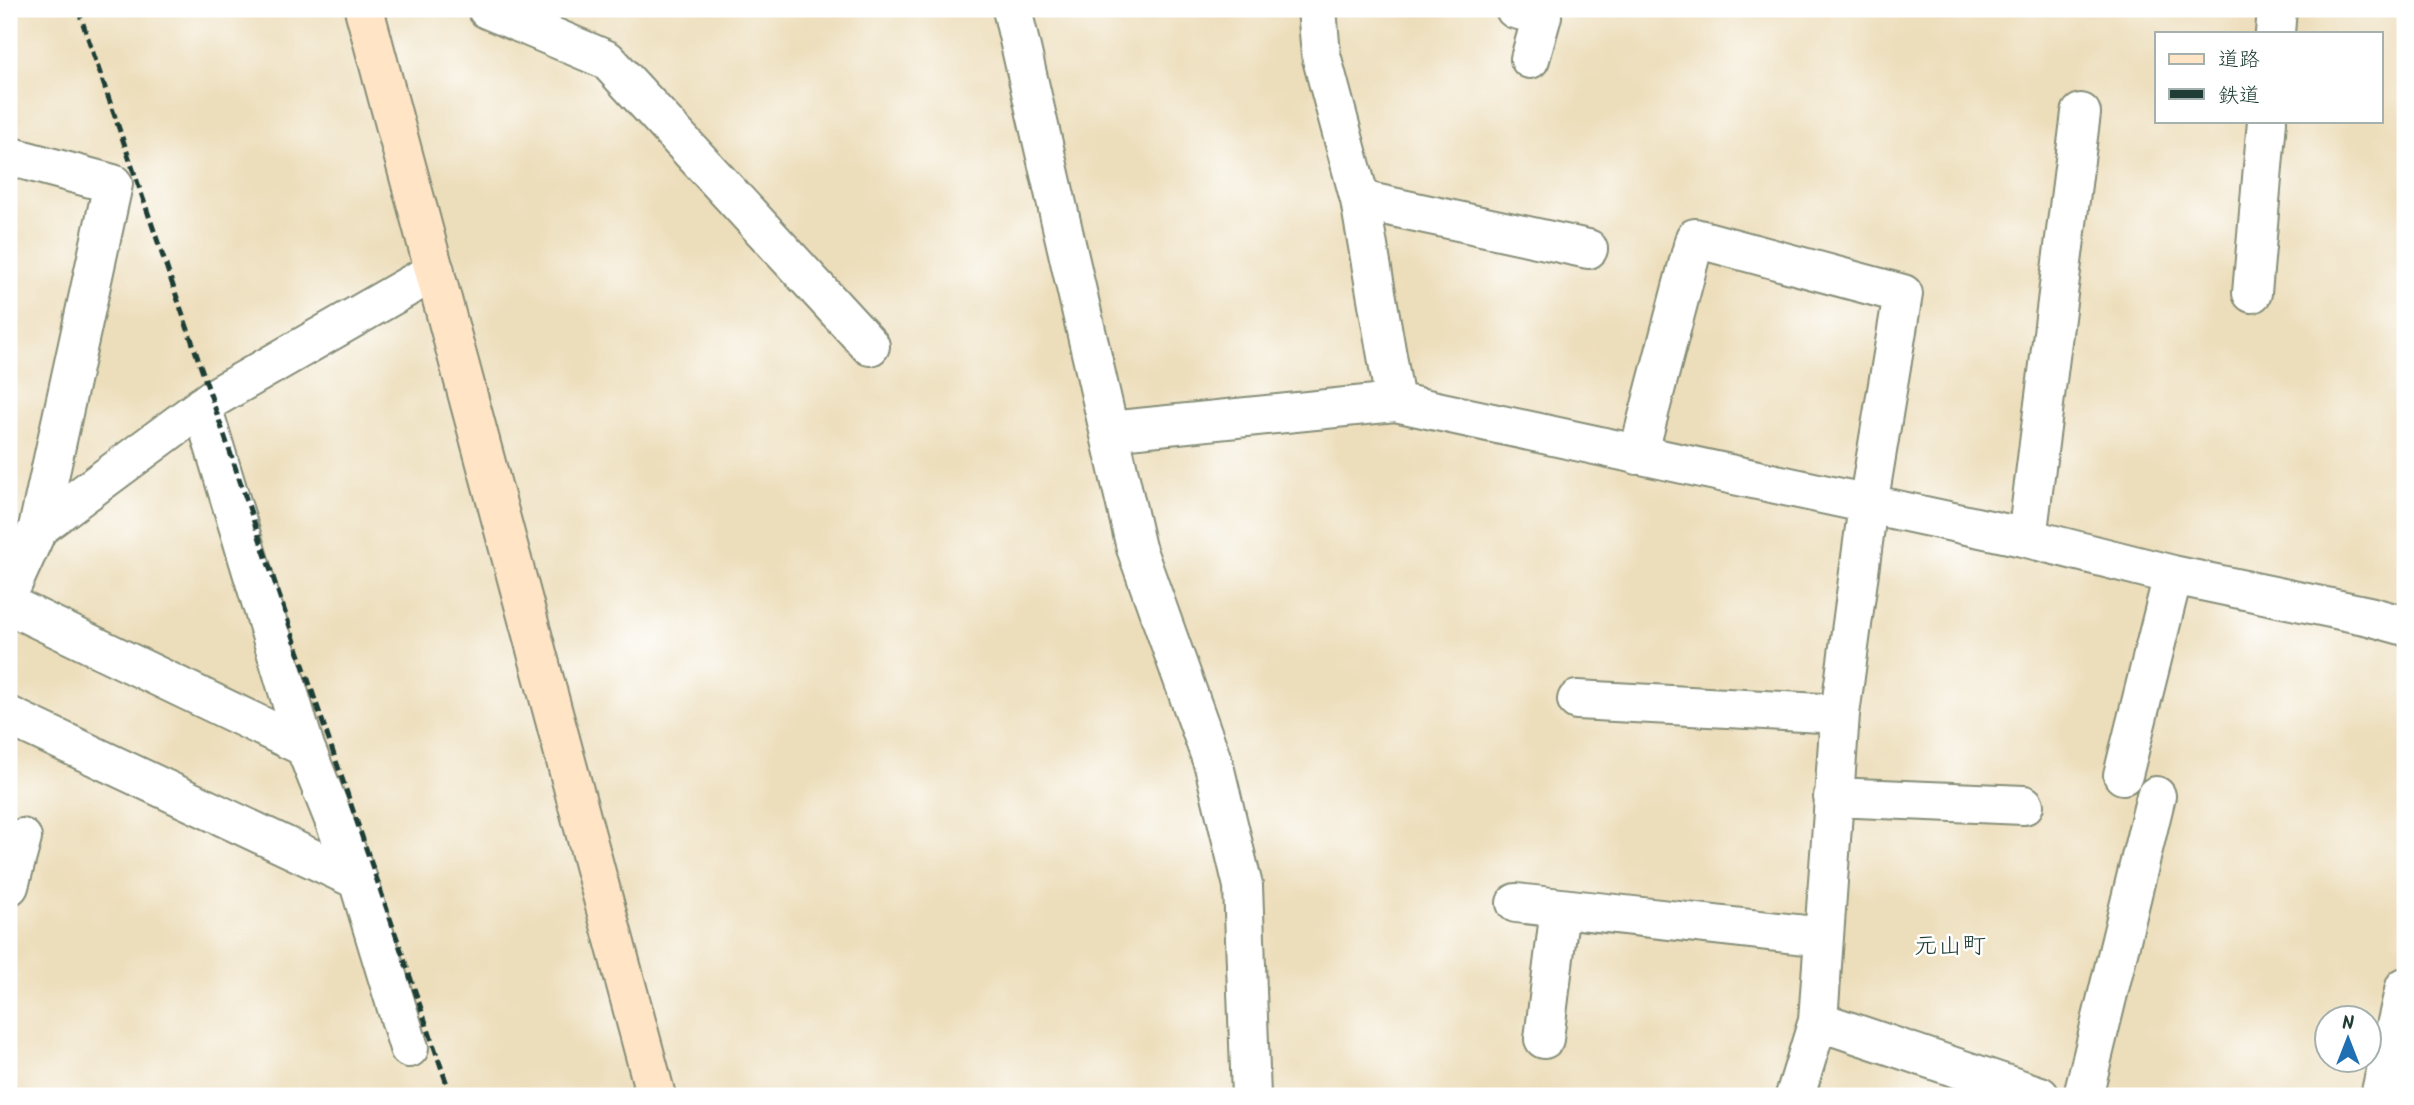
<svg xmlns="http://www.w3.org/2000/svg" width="2414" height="1105" font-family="Kalam,'Klee One',sans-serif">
<rect width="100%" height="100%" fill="#fff"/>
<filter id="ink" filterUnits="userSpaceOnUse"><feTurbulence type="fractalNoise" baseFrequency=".0143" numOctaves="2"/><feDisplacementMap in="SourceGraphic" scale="14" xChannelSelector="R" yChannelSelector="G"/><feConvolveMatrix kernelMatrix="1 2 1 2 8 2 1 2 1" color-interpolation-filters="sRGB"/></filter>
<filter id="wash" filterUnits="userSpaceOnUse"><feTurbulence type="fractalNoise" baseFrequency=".00686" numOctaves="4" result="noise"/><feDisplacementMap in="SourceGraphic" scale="28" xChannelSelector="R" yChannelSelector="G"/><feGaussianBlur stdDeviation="1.57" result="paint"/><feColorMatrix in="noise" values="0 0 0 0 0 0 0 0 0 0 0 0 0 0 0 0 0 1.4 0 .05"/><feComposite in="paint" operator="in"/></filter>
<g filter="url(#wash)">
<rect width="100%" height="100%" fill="#eddebb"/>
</g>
<g filter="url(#ink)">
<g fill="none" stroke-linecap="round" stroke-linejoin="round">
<!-- street casing -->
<g stroke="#868e78" stroke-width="42">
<path id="street" d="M487,9L607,60L870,346
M1012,9L1136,548L1214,766L1243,886L1251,1096
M1317,9L1321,55L1360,200L1395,402
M1515,9L1542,16L1530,59
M2275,33L2277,9
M9,156L113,184L38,528L9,592
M1360,200L1588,249
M2252,293L2267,121
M202,406L305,747L358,880
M1109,431L1395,402L2027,538L2173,575L2369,616L2405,626
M1638,455L1695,238L1903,294L1868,505L1840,714L1818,1021L1795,1096
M38,528L212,399L435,271
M2027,538L2081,113
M9,605L305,747
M1577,700L1840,714
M9,716L358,880L409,1048
M2123,775L2173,575
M1833,797L2024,805
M9,886L22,838
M1516,903L1824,937
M1818,1021L2040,1096
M1544,1039L1560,908
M2083,1096L2156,796
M2380,1096L2405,987"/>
</g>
<!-- secondary casing -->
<g stroke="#868e78" stroke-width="42">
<path id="secondary" d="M364,9L656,1096"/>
</g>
<!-- street -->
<use href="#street" stroke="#fff" stroke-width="38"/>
<!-- secondary -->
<use href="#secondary" stroke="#ffe4c6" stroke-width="38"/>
<!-- rail -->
<path stroke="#1f3d34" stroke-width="5" stroke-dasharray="10 5" stroke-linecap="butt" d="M78,9L451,1096"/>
</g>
</g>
<g text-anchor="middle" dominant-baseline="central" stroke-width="5" stroke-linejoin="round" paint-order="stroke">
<!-- quarter labels -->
<g font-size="24" fill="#1f3d34" stroke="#fff">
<text x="1950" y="946">元山町</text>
</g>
</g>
<!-- margin -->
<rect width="2414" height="1105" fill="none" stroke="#fff" stroke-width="35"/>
<!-- legend -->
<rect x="2155" y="32" width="228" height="91" fill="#ffffff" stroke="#a5b1ae" stroke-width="2"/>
<rect x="2169" y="54" width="35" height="10" fill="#ffe4c6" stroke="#a5b1ae" stroke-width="2"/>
<text x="2218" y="66" font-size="21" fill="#1f3d34">道路</text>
<rect x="2169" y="89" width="35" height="10" fill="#1f3d34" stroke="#a5b1ae" stroke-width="2"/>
<text x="2218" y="102" font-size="21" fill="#1f3d34">鉄道</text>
<!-- north arrow -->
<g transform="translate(2348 1039)"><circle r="33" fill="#ffffff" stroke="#a5b1ae" stroke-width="2"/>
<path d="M0-5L12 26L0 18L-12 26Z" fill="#1f6fb2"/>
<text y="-10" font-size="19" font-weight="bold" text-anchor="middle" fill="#1f3d34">N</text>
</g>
</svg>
